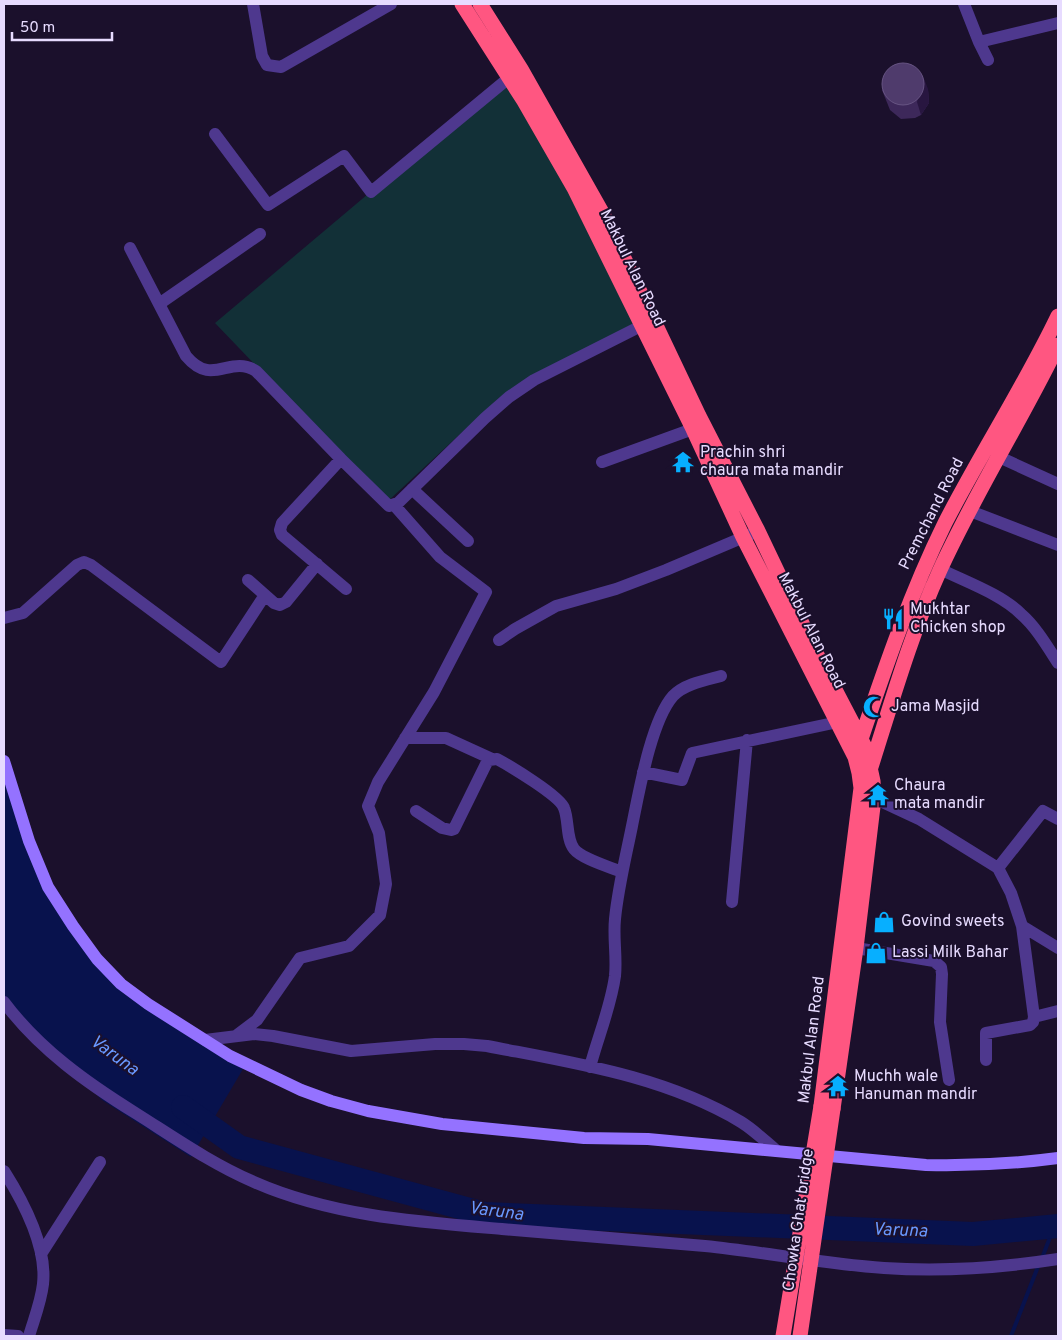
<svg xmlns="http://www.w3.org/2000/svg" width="1062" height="1340" font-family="Overpass,sans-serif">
<rect width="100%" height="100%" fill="#1b102c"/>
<!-- green -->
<path fill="#123037" d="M514,71L637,323L500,397L387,502L215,323Z"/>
<!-- water -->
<path fill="#08124d" d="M4,756L35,867L123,993L243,1069L191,1157L102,1100L4,1003Z"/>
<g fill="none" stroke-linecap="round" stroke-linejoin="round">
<!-- stream -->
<path stroke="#08124d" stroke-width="4" d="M1042,1258L1054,1227
M1011,1336L1039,1264"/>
<!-- river -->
<path stroke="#08124d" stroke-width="24" d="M183,1107L239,1147L485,1214L973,1234L1058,1226"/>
<!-- street -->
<path stroke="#4e388e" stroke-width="12" d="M253,4L262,56L267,65L281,67L391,4
M964,4L979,42L988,60
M979,42L1058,23
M215,134L268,205L344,156L371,192L516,72
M130,248L186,356C213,388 229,354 256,371L341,459L389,506L398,503L485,418L509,397L534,380L641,326
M159,304L260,234
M999,457L1058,484
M341,459L282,523L280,530L282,535L346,589
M602,462L701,426
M412,489L468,541
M970,511L1058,545
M940,569C966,582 1001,594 1021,614C1036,627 1047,646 1058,663
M248,580L274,603L280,605L286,602L317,564
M4,618L23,613L77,565L84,562L91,565L221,662L265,595
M499,640L515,629L556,606L616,589L666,570L751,534
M405,738H446L492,759
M643,772L682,780L692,753L838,722
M874,798L919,819L998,868L1011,893L1022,926L1034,1017L1033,1022L1030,1025L986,1033V1060
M416,811L442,828L451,830L454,829L487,762L489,760L497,759C510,766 560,796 564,808C569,820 566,839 574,849C582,859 610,867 622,872
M998,868L1043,811L1058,819
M732,902L747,740
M1022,926L1058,948
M856,948L934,961L941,967L942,974L940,1022L949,1080
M4,1002C39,1049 87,1083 137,1114C175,1138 212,1164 254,1182C331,1216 418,1222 502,1229C570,1235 637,1240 705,1246C764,1252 824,1264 884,1268C943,1272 1000,1268 1058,1259
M1034,1017L1058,1011
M237,1035L257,1020L300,958L349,946L380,915L386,884L379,833L368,806L378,782L434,692L486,592L440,557L395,506
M205,1040L254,1034L273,1036L351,1051L435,1044H464L487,1046C574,1063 664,1076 741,1122C754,1130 765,1141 777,1151
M590,1067C598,1037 611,1006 615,976C617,957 613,938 615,919C618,888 626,856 632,826C639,792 651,721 673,696C684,684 706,680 721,676
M4,1171C23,1201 47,1247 43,1284C41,1302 34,1319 29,1336
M41,1254L100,1162
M4,1335L18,1336"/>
<!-- secondary -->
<path stroke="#9472ff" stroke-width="12" d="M4,761L29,841L48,887L73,926L97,959L121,984L148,1004L230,1056L301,1090L331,1101L368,1111L442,1124L584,1138L648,1139L926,1165C971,1166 1013,1164 1058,1158"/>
<!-- highway -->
<path stroke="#ff5681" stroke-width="15" d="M462,4L524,101L574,188L693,429L743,537L855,757L859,773L861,788L821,1106
M480,4L521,69L604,216L699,416L758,531L819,659L866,749L873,781L874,798L856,948L833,1109
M861,739C886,665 911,592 945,523C981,453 1024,387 1058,316
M871,767C892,701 911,634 940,570C975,493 1021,421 1058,345"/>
<!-- highway-bridge -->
<path stroke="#ff5681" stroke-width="15" d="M783,1336L821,1106
M800,1336L833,1109"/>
</g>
<!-- wall -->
<path fill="#3d285a" d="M928,89L929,103L921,115L915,118L901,119L890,110L882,90Z"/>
<!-- shaded-wall -->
<path fill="#281640" d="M923,76L928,89L929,103L921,115L917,102Z"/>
<!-- building -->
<path fill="#4f3b6c" stroke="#675483" d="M882 84a21 21 0 1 1 42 0a21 21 0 1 1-42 0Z"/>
<!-- icons -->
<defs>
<g id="temple-bare" transform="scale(1.725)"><path d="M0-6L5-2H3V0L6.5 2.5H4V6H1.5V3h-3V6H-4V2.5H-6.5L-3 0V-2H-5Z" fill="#07afff" stroke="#1b102c" stroke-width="2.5" paint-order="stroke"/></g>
<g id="restaurant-bare" transform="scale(1.725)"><path d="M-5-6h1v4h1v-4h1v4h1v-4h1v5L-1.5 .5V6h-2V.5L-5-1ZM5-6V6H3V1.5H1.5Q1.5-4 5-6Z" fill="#07afff" stroke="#1b102c" stroke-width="2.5" paint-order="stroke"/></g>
<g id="mosque-bare" transform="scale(1.725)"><path d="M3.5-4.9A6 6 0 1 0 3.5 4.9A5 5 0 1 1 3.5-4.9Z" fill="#07afff" stroke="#1b102c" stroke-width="2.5" paint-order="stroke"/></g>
<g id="shop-bare" transform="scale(1.725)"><path d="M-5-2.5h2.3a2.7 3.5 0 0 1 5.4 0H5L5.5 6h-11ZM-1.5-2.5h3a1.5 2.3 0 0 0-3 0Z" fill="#07afff" stroke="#1b102c" stroke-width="2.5" paint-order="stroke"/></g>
</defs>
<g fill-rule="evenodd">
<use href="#temple-bare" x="683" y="462"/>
<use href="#restaurant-bare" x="893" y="619"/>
<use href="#mosque-bare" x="874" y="707"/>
<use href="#temple-bare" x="878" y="795"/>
<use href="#shop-bare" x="884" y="922"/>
<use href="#shop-bare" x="876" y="953"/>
<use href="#temple-bare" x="838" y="1086"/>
</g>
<g text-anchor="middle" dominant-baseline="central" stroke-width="4" stroke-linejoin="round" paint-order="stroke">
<!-- street labels -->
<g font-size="16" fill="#e7dbff" stroke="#1b102c">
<text transform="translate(632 268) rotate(64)">Makbul Alan Road</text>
<text transform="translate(932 514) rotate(-63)">Premchand Road</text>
<text transform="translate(811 631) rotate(63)">Makbul Alan Road</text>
<text transform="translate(812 1040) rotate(-83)">Makbul Alan Road</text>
<text transform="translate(799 1220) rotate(-82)">Chowka Ghat bridge</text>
</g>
<!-- poi labels -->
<g font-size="16" fill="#e7dbff" stroke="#1b102c" text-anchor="start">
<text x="700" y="453">Prachin shri<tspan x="700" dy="18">chaura mata mandir</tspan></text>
<text x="910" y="610">Mukhtar<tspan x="910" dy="18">Chicken shop</tspan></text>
<text x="891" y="707">Jama Masjid</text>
<text x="894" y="786">Chaura<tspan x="894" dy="18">mata mandir</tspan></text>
<text x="901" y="922">Govind sweets</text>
<text x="892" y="953">Lassi Milk Bahar</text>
<text x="854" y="1077">Muchh wale<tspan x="854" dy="18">Hanuman mandir</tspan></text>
</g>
<!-- water labels -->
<g font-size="18" font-style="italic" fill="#6998ff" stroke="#1b102c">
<text transform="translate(114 1056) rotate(36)">Varuna</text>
<text transform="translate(496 1212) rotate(7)">Varuna</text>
<text transform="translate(900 1231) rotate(2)">Varuna</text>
</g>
</g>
<!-- border -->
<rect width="1062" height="1340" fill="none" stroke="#e7dbff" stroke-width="10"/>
<!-- scale -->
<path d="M12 32v8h100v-8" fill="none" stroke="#e7dbff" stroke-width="2.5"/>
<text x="20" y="32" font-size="15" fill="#e7dbff" stroke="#1b102c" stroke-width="4" paint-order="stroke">50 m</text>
</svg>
